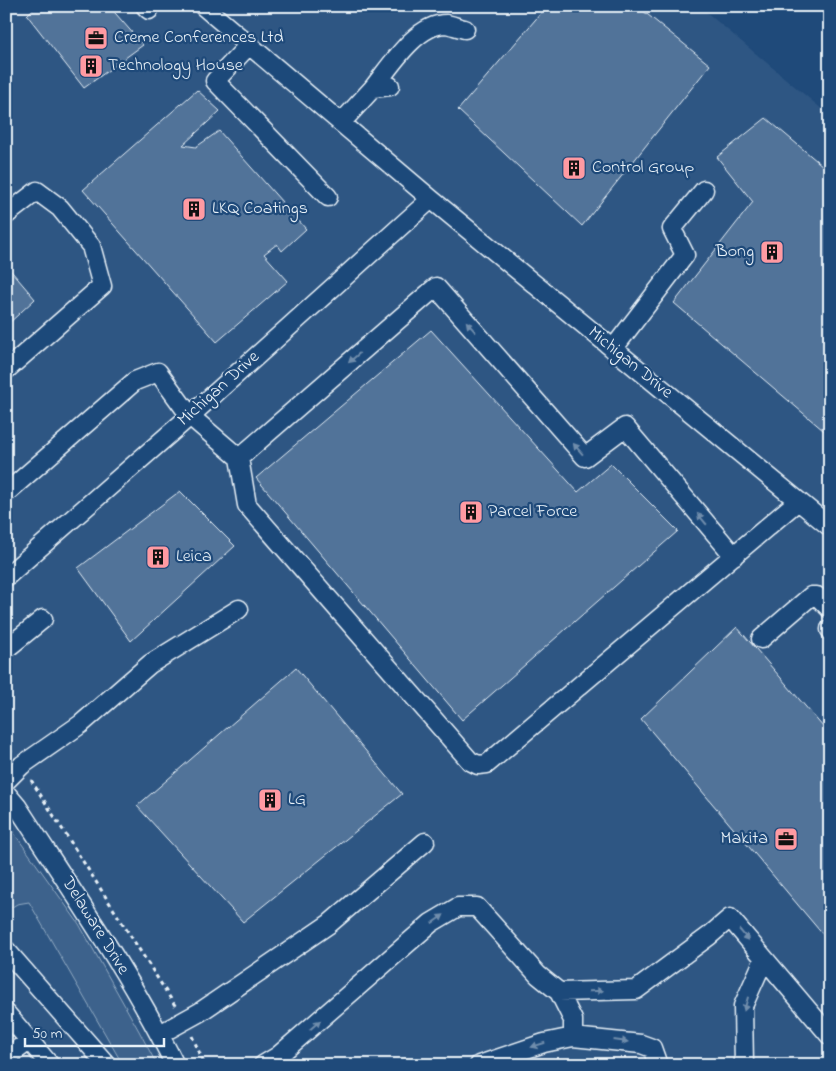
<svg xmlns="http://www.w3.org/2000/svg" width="836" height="1071" font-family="'Indie Flower',sans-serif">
<rect width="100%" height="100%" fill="#1f4a7a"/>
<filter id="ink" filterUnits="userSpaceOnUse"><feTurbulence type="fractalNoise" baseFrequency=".02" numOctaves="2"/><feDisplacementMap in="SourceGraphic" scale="10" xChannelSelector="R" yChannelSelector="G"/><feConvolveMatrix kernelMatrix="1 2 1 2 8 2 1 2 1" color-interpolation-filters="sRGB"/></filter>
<g filter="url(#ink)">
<!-- built -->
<path fill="#2e5683" d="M6,6H699L830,116V1065H6Z"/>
<!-- green -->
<path fill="#3c628c" stroke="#92aac2" d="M6,824L9,826L79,924L139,1031L157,1065H123L29,902L17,904L6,911Z"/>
<!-- building -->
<path fill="#517399" stroke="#e8f1f8" d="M36,6H109L143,45L84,88L27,15Z
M547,6H637L710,65L582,226L458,110Z
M197,90L220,111L183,145L196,147L219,131L306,229L282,251L277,244L264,254L288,281L217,342L83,190Z
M766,118L830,172V436L674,303L753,202L717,157Z
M6,265L35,299L6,326Z
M431,330L578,492L611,464L678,531L462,720L256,478Z
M180,491L235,546L131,641L78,568Z
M737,627L830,735V943L641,719Z
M296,668L402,794L243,922L137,806Z"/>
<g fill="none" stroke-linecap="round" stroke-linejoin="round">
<!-- minor casing -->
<g stroke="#e8f1f8" stroke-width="21">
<path id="minor" d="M145,6L149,10
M203,6L431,199L830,527
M249,45L215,81L328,197
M373,88C390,67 416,24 446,24C452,25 459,28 465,29
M341,123L373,88L390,86
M6,215L37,191L60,208L91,246L102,286L6,370
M613,349L685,255L672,229L704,190
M239,458L247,505L470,761L478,765L487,764L798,501
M6,493L135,381L158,372L190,416L239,458L436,287L585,457L625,427L734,556
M6,577L190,416L431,199
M830,629V630
M761,639L811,596H817L830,609
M6,649L43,619
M6,781L22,765L81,724L150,664L239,609
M6,793L17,806C72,891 130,974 175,1065
M6,950L107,1065
M6,1013L50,1065
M160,1034L200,1012L329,924L425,842
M573,1037L641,1044L652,1048L658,1065
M6,1058L30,1040
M263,1065L278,1056L431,923L458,907H477L538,975L559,992L636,990L709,936L730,918L830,1036
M479,1065L544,1043L573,1037V1020L559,992
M744,1065L743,1006L764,959"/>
</g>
<!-- path -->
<path stroke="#e8f1f8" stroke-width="3" stroke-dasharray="4 4" stroke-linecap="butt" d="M6,745L12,752
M31,780L176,1007
M192,1036L205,1065"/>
<!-- minor -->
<use href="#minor" stroke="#1f4a7a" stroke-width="18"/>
</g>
<!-- one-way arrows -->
<defs><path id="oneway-solid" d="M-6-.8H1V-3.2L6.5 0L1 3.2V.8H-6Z" transform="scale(1.25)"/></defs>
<g fill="#6f8dac">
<use href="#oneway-solid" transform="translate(471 327) rotate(-131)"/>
<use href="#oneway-solid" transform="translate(354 358) rotate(139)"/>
<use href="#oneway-solid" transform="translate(578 449) rotate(-131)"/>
<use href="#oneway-solid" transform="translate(702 519) rotate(-130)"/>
<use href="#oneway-solid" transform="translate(438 919) rotate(-35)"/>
<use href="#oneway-solid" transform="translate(744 935) rotate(50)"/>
<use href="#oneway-solid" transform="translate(596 991) rotate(-1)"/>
<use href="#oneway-solid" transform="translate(746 1004) rotate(106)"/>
<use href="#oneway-solid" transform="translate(315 1025) rotate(-41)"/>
<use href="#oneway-solid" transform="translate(621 1041) rotate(7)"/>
<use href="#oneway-solid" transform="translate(538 1045) rotate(163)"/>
</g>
</g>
<!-- icons -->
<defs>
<g id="office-square" transform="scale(1.25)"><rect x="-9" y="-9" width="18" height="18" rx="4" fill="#ff9aa2" stroke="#1f4a7a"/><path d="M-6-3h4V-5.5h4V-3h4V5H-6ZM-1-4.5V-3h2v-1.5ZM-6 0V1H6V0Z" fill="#111"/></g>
<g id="building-square" transform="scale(1.25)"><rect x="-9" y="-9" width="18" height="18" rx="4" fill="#ff9aa2" stroke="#1f4a7a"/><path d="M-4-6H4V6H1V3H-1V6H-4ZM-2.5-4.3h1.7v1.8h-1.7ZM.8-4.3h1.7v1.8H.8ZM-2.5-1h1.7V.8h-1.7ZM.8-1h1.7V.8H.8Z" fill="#111"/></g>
</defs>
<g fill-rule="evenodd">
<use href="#office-square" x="96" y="38"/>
<use href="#building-square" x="91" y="66"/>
<use href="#building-square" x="574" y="168"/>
<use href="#building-square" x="194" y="209"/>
<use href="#building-square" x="772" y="252"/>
<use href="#building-square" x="471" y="512"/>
<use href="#building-square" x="158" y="557"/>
<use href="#building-square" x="270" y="800"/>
<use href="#office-square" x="786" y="839"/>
</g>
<g text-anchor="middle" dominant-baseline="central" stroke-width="4.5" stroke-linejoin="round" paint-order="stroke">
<!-- poi labels -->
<g font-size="18" fill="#e8f1f8" stroke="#1f4a7a" text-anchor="start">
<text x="114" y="38">Creme Conferences Ltd</text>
<text x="108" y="66">Technology House</text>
<text x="592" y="168">Control Group</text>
<text x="212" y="209">LKQ Coatings</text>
<text x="754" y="252" text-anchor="end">Bong</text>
<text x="488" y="512">Parcel Force</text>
<text x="176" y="557">Leica</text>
<text x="288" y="800">LG</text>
<text x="768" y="839" text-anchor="end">Makita</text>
</g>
<!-- street labels -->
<g font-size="18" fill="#e8f1f8" stroke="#1f4a7a">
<text transform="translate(630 363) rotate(39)">Michigan Drive</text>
<text transform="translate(219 389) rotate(-42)">Michigan Drive</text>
<text transform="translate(95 926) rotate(58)">Delaware Drive</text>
</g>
</g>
<!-- margin -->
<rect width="836" height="1071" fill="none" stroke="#1f4a7a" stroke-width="25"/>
<rect x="12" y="12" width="811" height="1046" fill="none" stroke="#e8f1f8" stroke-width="2" filter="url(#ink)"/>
<!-- scale -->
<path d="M25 1038v8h139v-8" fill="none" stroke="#e8f1f8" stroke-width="2.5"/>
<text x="32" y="1038" font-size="15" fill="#e8f1f8" stroke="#1f4a7a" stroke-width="4" paint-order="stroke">50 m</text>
</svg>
